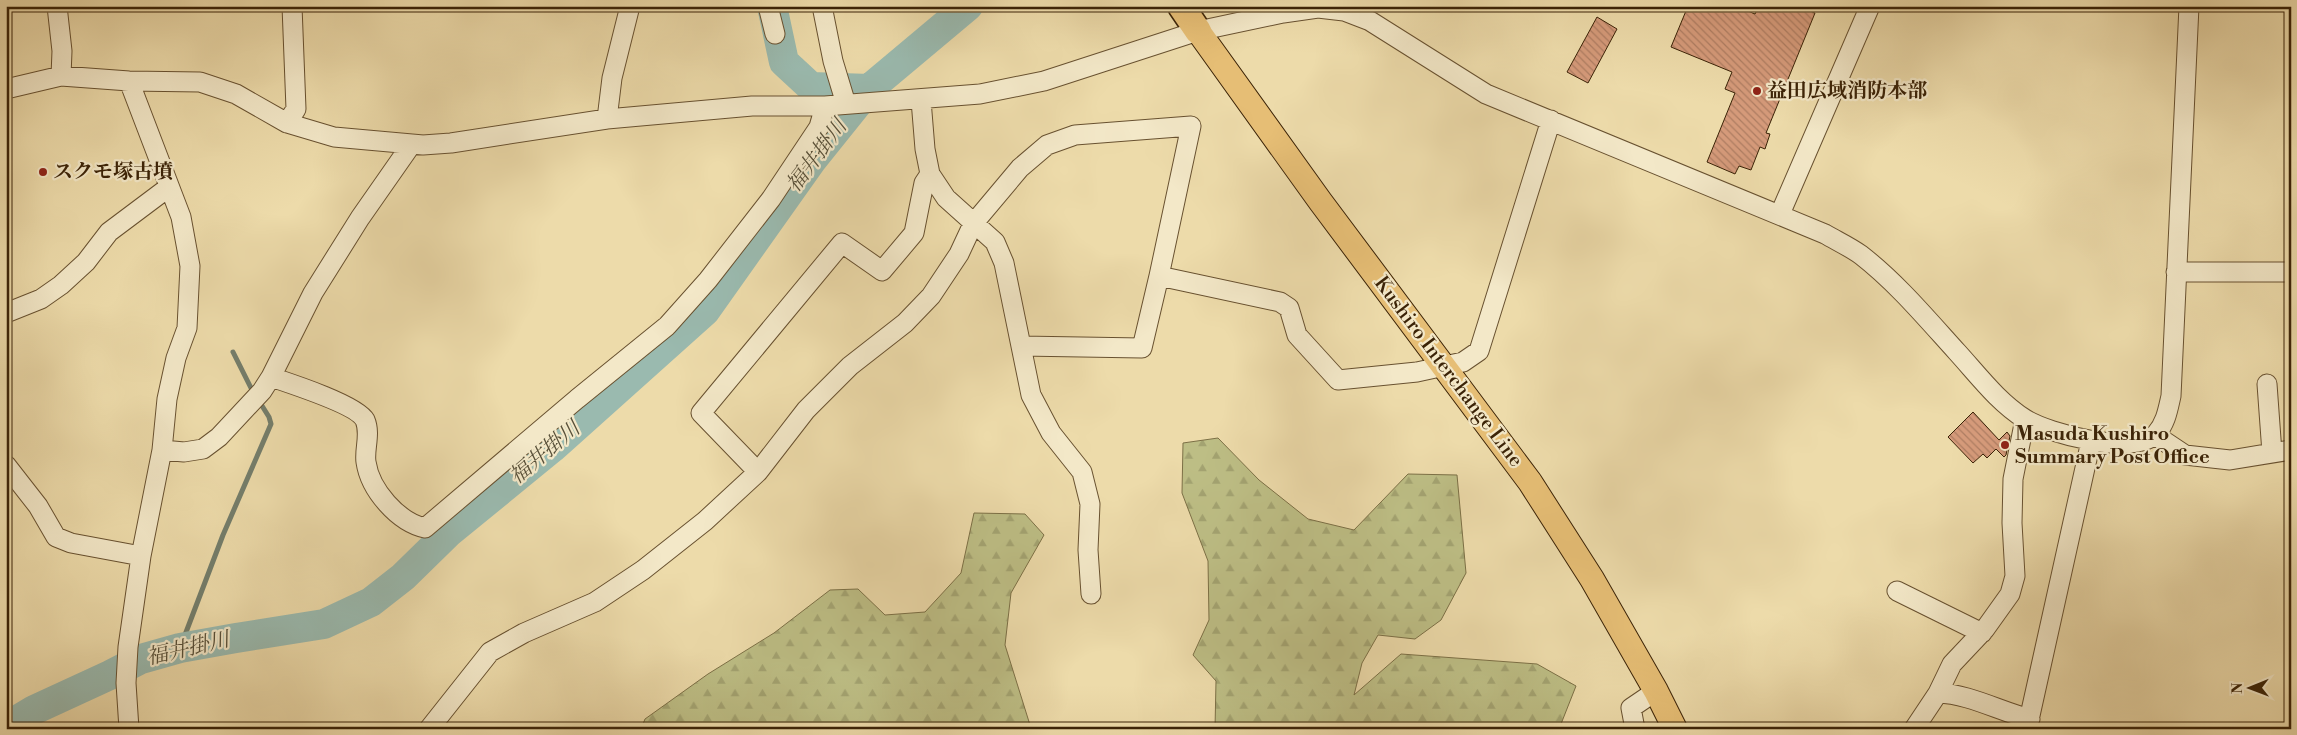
<svg xmlns="http://www.w3.org/2000/svg" width="2297" height="735" font-family="'Libre Bodoni','Noto Serif JP',serif">
<defs>
<pattern id="forest-firs" width="22" height="20" patternUnits="userSpaceOnUse" patternTransform="scale(1.25)"><rect width="22" height="20" fill="#bdbe85"/><path d="M5 1l3.5 6h-7zM16 11l3.5 6h-7z" fill="#a3a371"/></pattern>
<pattern id="building-back-hatch" width="6" height="6" patternUnits="userSpaceOnUse" patternTransform="scale(1.25)"><rect width="6" height="6" fill="#d59a7a"/><path d="M-1 5l2 2M0 0l6 6M5-1l2 2" fill="none" stroke="#ae7d62"/></pattern>
</defs>
<rect width="100%" height="100%" fill="#eddbaa"/>
<filter id="stains"><feTurbulence type="fractalNoise" baseFrequency=".004" numOctaves="4"/><feColorMatrix values="0 0 0 0 .2 0 0 0 0 .09 0 0 0 0 .02 0 0 0 .5 -.17"/></filter>
<radialGradient id="worn" r=".72"><stop offset=".6" stop-color="#630" stop-opacity="0"/><stop offset="1" stop-color="#630" stop-opacity=".3"/></radialGradient>
<!-- forest -->
<path fill="url(#forest-firs)" stroke="#7c7046" d="M1218,438L1259,480L1308,519L1354,530L1408,474L1457,475L1466,573L1441,620L1415,639L1378,635L1362,663L1354,695L1401,654L1537,664L1576,686L1559,729H1215L1216,681L1193,655L1209,620L1208,561L1182,493L1183,443Z
M974,513L1025,514L1044,535L1011,593L1005,645L1030,725L1024,729H641L645,719L708,674L774,633L830,590L858,589L885,615L925,612L961,573Z"/>
<g fill="none" stroke-linecap="round" stroke-linejoin="round">
<!-- stream -->
<path stroke="#747e6c" stroke-width="5" d="M233,352L254,394
M180,648L223,535L271,424L269,417L259,401"/>
<!-- river -->
<path stroke="#9abaaf" stroke-width="30" d="M772,6L784,62L811,87L869,89
M6,727L34,710L110,675L141,659L180,648L236,638L324,624L371,602L403,577L448,533L552,448L705,311L812,160L869,89L968,6"/>
</g>
<!-- building -->
<path fill="url(#building-back-hatch)" stroke="#3b2307" d="M1688,6H1736L1755,14L1759,6H1799L1815,13L1766,133L1770,134L1765,149L1760,147L1751,170L1739,166L1735,174L1707,162L1735,93L1725,89L1732,72L1671,47Z
M1597,17L1617,29L1588,83L1567,72Z
M1973,412L1999,440L2007,432L2010,436L2006,455L2004,457L1996,449L1987,458L1983,454L1973,463L1948,437Z"/>
<g fill="none" stroke-linecap="round" stroke-linejoin="round">
<!-- minor casing -->
<g stroke="#685130" stroke-width="21">
<path id="minor" d="M57,6L62,51L61,76
M768,6L775,34
M822,6L833,61L846,104
M6,89L61,76L129,81L200,82L236,94L287,123L334,137L423,145L451,143L607,119L752,106H825L980,94L1044,81L1198,31L1283,13L1318,8L1344,11L1370,21L1486,94L1825,234C1837,241 1850,247 1861,255C1897,283 1927,319 1957,352C1978,375 1998,402 2025,419C2049,434 2133,456 2156,434C2166,423 2168,409 2171,396L2189,6
M921,100L925,149L930,174L946,198L995,242L1004,263L1031,395L1051,433L1082,472L1090,504L1088,550L1091,594
M607,119L612,78L630,6
M287,123L296,109L292,6
M1780,214L1870,6
M2176,272H2291
M6,313L41,299L61,285L86,262L109,232L169,187
M1021,346L1142,348L1159,276
M271,377C289,383 357,405 365,420C371,434 364,449 366,462C370,490 398,522 425,528L577,399L667,326L708,280L771,199L819,127L825,106
M2267,384L2272,453
M2155,435L2185,455L2230,460L2291,450
M162,450L184,452L203,449L219,437L262,391L271,377L313,293L360,218L411,145
M6,465L38,506L56,537L71,543L141,556
M758,472L701,413L842,243L882,271L914,233L924,183L930,174
M1897,591L1982,633
M1938,693L1952,664L1985,629L2010,594L2015,576L2012,523L2013,479L2025,419
M129,729L126,683L128,647L141,556L162,450L167,399L176,358L187,328L190,266L181,217L129,81
M429,729L490,652L524,633L595,602L643,570L705,521L758,472L806,410L850,366L905,323L931,296L959,254L973,224L1020,168L1047,145L1075,135L1191,126L1159,276L1280,302L1289,308L1297,335L1338,380L1417,372L1463,362L1479,351L1551,120
M1635,729L1631,708L1656,691
M1914,729L1938,693C1969,694 1999,711 2030,719
M2027,729L2091,441"/>
</g>
<!-- major casing -->
<g stroke="#3b2307" stroke-width="26">
<path id="major" d="M1198,31L1320,201L1530,482L1592,579L1656,691L1675,729"/>
</g>
<!-- highway casing -->
<g stroke="#3b2307" stroke-width="29">
<path id="highway" d="M1181,6L1198,31"/>
</g>
<!-- minor -->
<use href="#minor" stroke="#f3e8c8" stroke-width="19"/>
<!-- major -->
<use href="#major" stroke="#e6be75" stroke-width="24"/>
<!-- highway -->
<use href="#highway" stroke="#e6be75" stroke-width="26"/>
</g>
<!-- markers -->
<g fill="#8f2418" stroke="#f3e8c8" stroke-width="2">
<circle cx="1757" cy="91" r="5"/>
<circle cx="43" cy="172" r="5"/>
<circle cx="2005" cy="445" r="5"/>
</g>
<g text-anchor="middle" dominant-baseline="central" stroke-width="4.5" stroke-linejoin="round" paint-order="stroke">
<!-- poi labels -->
<g font-size="20" font-weight="bold" fill="#3b2307" stroke="#f3e8c8" text-anchor="start">
<text x="1767" y="91">益田広域消防本部</text>
<text x="53" y="172">スクモ塚古墳</text>
<text x="2015" y="434">Masuda Kushiro<tspan x="2015" dy="23">Summary Post Office</tspan></text>
</g>
<!-- street labels -->
<g font-size="20" fill="#3b2307" stroke="#f3e8c8">
<text transform="translate(1448 372) rotate(53)">Kushiro Interchange Line</text>
</g>
<!-- water labels -->
<g font-size="21" font-style="italic" fill="#585039" stroke="#f3e8c8">
<text transform="translate(817 156) rotate(-53)">福井掛川</text>
<text transform="translate(545 453) rotate(-40)">福井掛川</text>
<text transform="translate(188 649) rotate(-13)">福井掛川</text>
</g>
</g>
<!-- margin -->
<rect width="2297" height="735" fill="none" stroke="#eddbaa" stroke-width="25"/>
<rect x="8" y="8" width="2282" height="720" fill="none" stroke="#3b2307" stroke-width="2.5"/>
<rect x="12" y="12" width="2272" height="710" fill="none" stroke="#3b2307"/>
<!-- north arrow -->
<g transform="translate(2250 688) rotate(269)" stroke="#f3e8c8" stroke-width="4" paint-order="stroke">
<path d="M0-4L9 19L0 12L-9 19Z" fill="#3b2307"/>
<text y="-8" font-size="14" font-weight="bold" text-anchor="middle" fill="#3b2307">N</text>
</g>
<rect width="100%" height="100%" filter="url(#stains)"/>
<rect width="100%" height="100%" fill="url(#worn)"/>
</svg>
